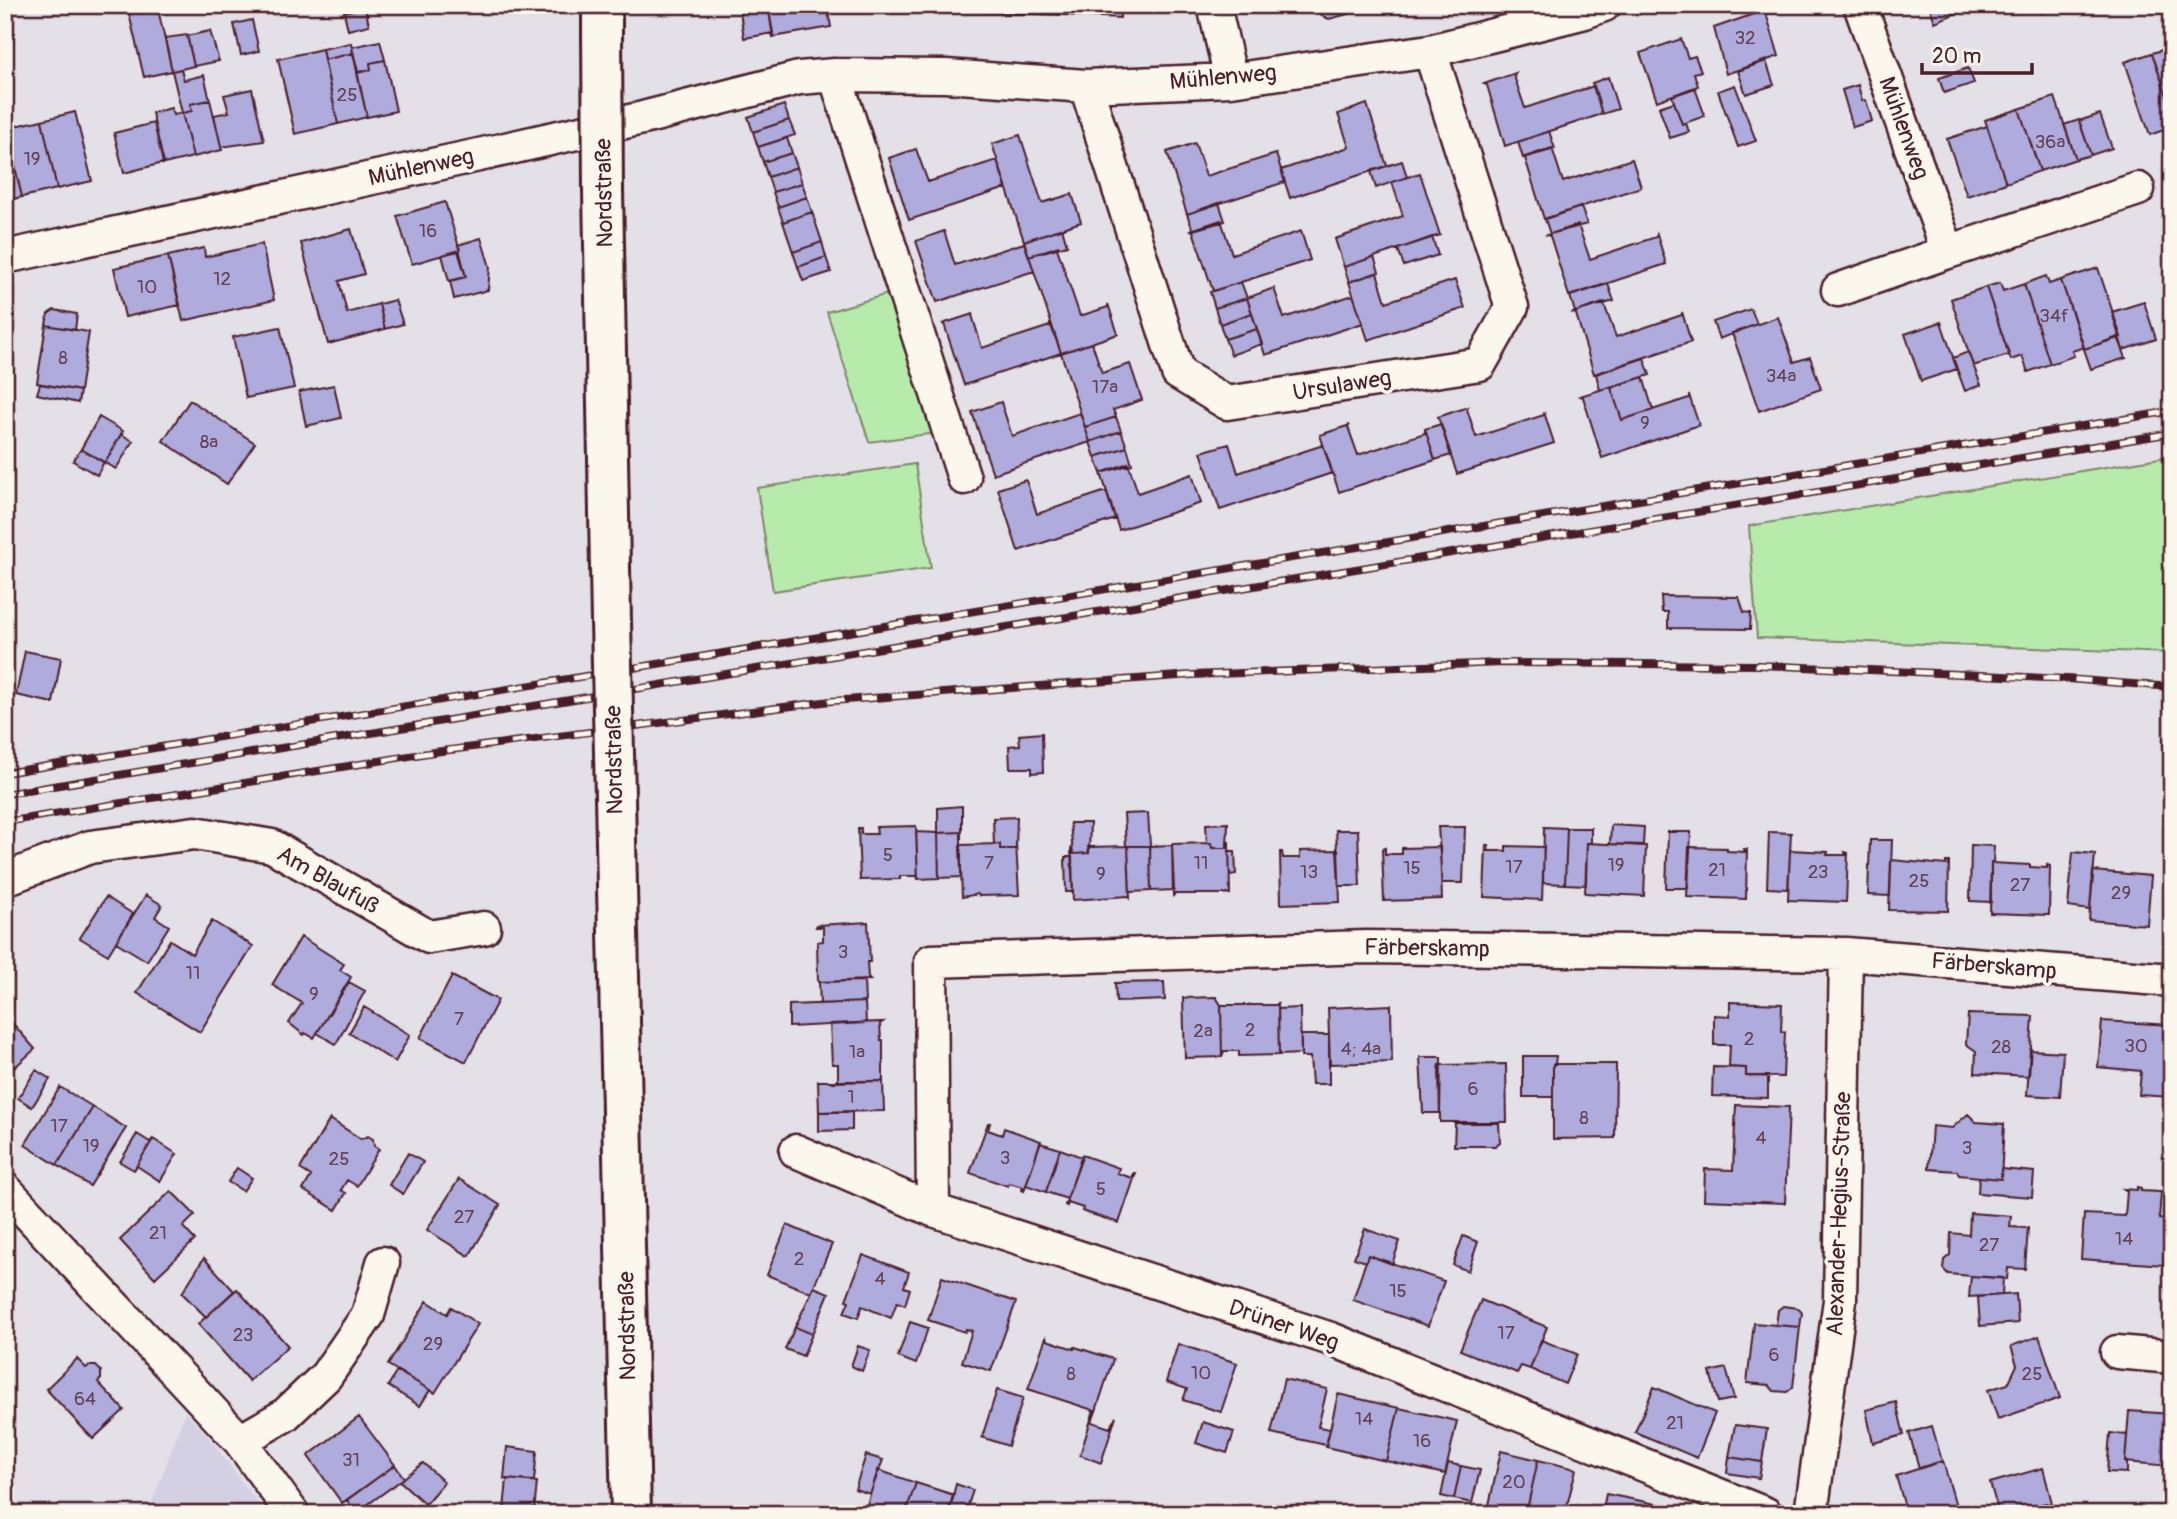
<svg xmlns="http://www.w3.org/2000/svg" width="2177" height="1519" font-family="Pangolin,sans-serif">
<rect width="100%" height="100%" fill="#e4e0e7"/>
<filter id="ink" filterUnits="userSpaceOnUse"><feTurbulence type="fractalNoise" baseFrequency=".0143" numOctaves="2"/><feDisplacementMap in="SourceGraphic" scale="14" xChannelSelector="R" yChannelSelector="G"/><feConvolveMatrix kernelMatrix="1 2 1 2 8 2 1 2 1" color-interpolation-filters="sRGB"/></filter>
<g filter="url(#ink)">
<!-- built -->
<path fill="#d4d0e4" d="M185,1412L206,1434L266,1514H148Z"/>
<!-- green -->
<path fill="#b7ebac" stroke="#80856c" stroke-width="2" d="M891,293L937,433L869,442L827,312Z
M2172,456V653L1757,638L1749,526Z
M915,464L931,568L773,591L757,488Z"/>
<!-- building -->
<path fill="#afabdc" stroke="#4a1f2b" stroke-width="2" d="M127,5H157L172,71L144,77Z
M342,5H365V7L344,12Z
M739,5H768L773,33L744,38Z
M768,5H827L831,27L773,37Z
M919,5H935V11H919Z
M947,5H1003L1002,13L947,10Z
M1003,5H1064V15L1002,13Z
M1064,5H1120V18L1064,15Z
M1319,5H1383L1329,19L1322,16Z
M1929,5H1955L1957,13L1935,22Z
M2039,5H2063L2042,13Z
M365,7L369,25L348,30L344,12Z
M1765,10L1779,56L1726,74L1714,28Z
M252,20L259,51L241,55L234,24Z
M210,31L219,61L194,66L187,36Z
M187,35L194,66L172,71L165,38Z
M1681,39L1688,58L1695,56L1701,71L1694,73L1698,86L1657,101L1640,53Z
M380,41L385,60L370,63L371,70L358,72L352,47Z
M351,43L353,53L324,60L322,49Z
M2172,47V111L2152,53Z
M322,49L338,124L295,134L278,59Z
M353,53L367,117L338,124L324,60Z
M2152,53L2172,111V127L2150,135L2125,62Z
M385,60L396,111L367,117L357,73L371,70L370,63Z
M1766,61L1774,85L1746,94L1738,71Z
M1968,68L1974,83L1944,93L1939,78Z
M181,69L184,80L204,75L210,100L190,104L192,111L182,113L172,71Z
M1516,73L1514,76L1525,108L1594,86L1602,114L1505,146L1487,85L1484,84Z
M1608,77L1618,109L1602,114L1592,83Z
M1735,85L1756,141L1738,147L1718,91Z
M1858,85L1862,101L1866,100L1872,121L1853,127L1842,90Z
M1695,88L1705,116L1682,124L1672,96Z
M252,89L264,141L221,147L214,115L229,112L224,95Z
M2055,97L2076,159L2040,171L2019,109Z
M210,100L222,150L193,157L182,113L192,111L190,104Z
M1674,102L1682,124L1686,123L1689,132L1670,138L1659,107Z
M1367,104L1387,166L1290,198L1281,170L1349,147L1338,114Z
M784,105L789,120L753,132L748,117Z
M171,108L173,115L182,113L193,157L164,164L152,113Z
M2019,109L2040,171L2006,183L1985,120Z
M75,112L92,181L57,189L42,120Z
M2100,114L2112,148L2091,155L2079,121Z
M42,120L57,189L22,197L6,128Z
M789,120L795,135L758,147L753,132Z
M2079,120L2091,155L2076,159L2064,125Z
M154,123L163,163L124,173L114,133Z
M5,125L22,197L5,201Z
M1987,126L2006,183L1967,196L1947,139Z
M1549,131L1555,149L1523,158L1518,142Z
M1020,135L1042,203L1072,194L1081,222L1024,241L992,144Z
M787,138L792,153L763,162L758,147Z
M1195,143L1206,176L1276,154L1285,182L1187,214L1167,152Z
M1552,148L1563,182L1632,159L1641,187L1544,219L1525,158H1522Z
M916,149L928,182L997,160L1006,188L909,220L889,158Z
M792,153L797,167L768,177L763,162Z
M1402,161L1407,177L1376,188L1371,171Z
M797,167L802,183L773,192L768,177Z
M1420,173L1440,235L1344,267L1335,239L1403,216L1392,182Z
M802,183L807,197L778,207L773,192Z
M807,197L812,212L783,222L778,207Z
M445,202L460,250L412,264L397,216Z
M1219,203L1225,221L1193,230L1187,214Z
M1581,207L1587,224L1550,234L1545,219Z
M812,212L822,242L793,252L783,222Z
M1221,220L1232,254L1301,231L1310,260L1213,291L1193,231L1191,230Z
M1578,225L1590,259L1656,237L1657,234L1666,264L1569,296L1550,236L1547,235Z
M1062,228L1067,245L1029,256L1024,241Z
M351,229L364,274L339,281L347,313L379,304L385,329L328,344L301,243Z
M944,231L955,265L1024,243L1034,271L937,302L916,241Z
M1432,237L1438,255L1404,266L1398,249Z
M481,238L490,267L488,290L454,299L450,281L466,277L458,245Z
M822,242L826,257L798,267L793,252Z
M262,244L274,300L183,321L168,256L204,248L205,257Z
M1059,246L1057,248L1080,316L1108,307V304L1118,334L1061,353L1029,256Z
M458,251L466,277L449,281L442,255Z
M168,256L180,305L125,317L114,268Z
M826,257L831,272L803,281L798,267Z
M1374,257L1379,272L1349,282L1344,267Z
M2098,268L2121,337L2084,349L2061,280Z
M1377,273L1386,302L1455,280L1465,308L1368,340L1349,282Z
M2046,276L2049,284L2061,280L2084,347L2072,351L2074,356L2050,364L2024,284Z
M1241,282L1247,298L1215,308L1210,292Z
M2000,283L2003,291L2024,284L2050,364L2028,372L2022,356L2011,360L1986,287Z
M1608,284L1614,301L1575,312L1570,296Z
M1986,287L2009,355L1973,366L1951,299Z
M1274,288L1284,318L1353,295L1363,323L1265,355L1247,298Z
M1247,298L1252,313L1220,324L1215,308Z
M395,300L403,324L385,329L379,304Z
M1606,302L1604,304L1616,337L1682,315V312L1691,342L1594,374L1576,314L1573,313Z
M2144,302L2156,339L2123,350L2112,312Z
M1751,309L1757,324L1719,339L1713,322Z
M54,310L77,314L75,330L46,325L48,314Z
M1252,313L1257,329L1225,339L1220,324Z
M973,314L972,315L982,348L1050,326V323L1061,353L964,385L944,324H942Z
M1778,317L1794,362L1810,357L1821,389L1759,411L1732,333Z
M1941,322L1957,369L1921,381L1905,334Z
M46,325L89,332L80,391L37,383Z
M280,327L294,388L246,398L233,337Z
M1257,329L1262,344L1231,355L1225,339Z
M2118,337L2126,358L2091,369L2084,349Z
M1092,343L1102,373L1130,364L1142,400L1113,410L1116,417L1085,427L1061,353Z
M1968,352L1981,385L1965,391L1953,358Z
M1644,358L1650,375L1600,390L1596,374Z
M1643,377L1653,410L1622,420L1611,388Z
M40,384L80,391L78,403L37,394Z
M334,385L341,418L306,426L299,392Z
M1613,386L1611,388L1622,420L1689,398V395L1699,425L1602,458L1583,397L1580,396Z
M190,400L255,443L227,484L163,441Z
M1001,402L1012,436L1080,413L1090,442L993,474L972,412Z
M1468,407L1467,409L1476,437L1544,415V412L1554,443L1457,474L1438,417Z
M99,417L123,431L105,463L81,449Z
M1116,417L1121,431L1090,442L1085,427Z
M1441,424L1451,455L1435,460L1425,429Z
M1350,425L1348,427L1358,455L1425,433V429L1435,460L1339,492L1320,435Z
M1121,431L1127,447L1095,457L1090,442Z
M121,434L133,441L116,469L105,463Z
M1229,444L1238,473L1323,445L1332,473L1220,510L1201,452Z
M1127,447L1132,464L1101,473L1095,457Z
M81,449L104,462L97,475L73,461Z
M1128,463L1138,493L1192,474L1201,503L1119,530L1101,473Z
M1026,480L1037,514L1106,491L1115,519L1018,551L998,489Z
M1661,596L1739,597L1744,612L1751,613L1750,629L1668,628V612H1662Z
M25,651L61,658L53,703L16,695Z
M1042,733L1043,772L1032,773V768H1010L1009,746L1020,745L1019,735Z
M962,806V832L938,833V808Z
M1148,813L1150,846H1126L1124,814Z
M1017,817L1016,849H1000V844H994L993,818Z
M1070,823H1090L1089,853L1073,854Z
M1228,823L1227,848H1212L1211,843H1207L1206,824Z
M1611,825L1644,827L1643,845L1610,844Z
M916,826L918,879L917,876H900V879L860,880L858,828H861V834H877L876,827Z
M1438,827H1465L1463,883H1442Z
M1544,827L1567,828L1565,884L1543,883Z
M1567,828H1591V843H1587L1586,885L1565,884Z
M1336,830H1358L1360,886H1339Z
M916,832L938,833L939,878L918,879Z
M961,832V877L939,878L938,833Z
M1668,832H1691L1688,888H1666Z
M1769,832L1791,833L1788,889L1767,888Z
M1870,840H1892L1890,896L1868,895Z
M1227,842H1229L1230,894H1175L1173,896L1172,844L1211,843L1212,848H1227Z
M1016,843L1019,895L979,896L978,894L962,897L960,845L1000,844V849H1016Z
M1587,843L1646,846L1644,896L1585,893Z
M1172,845L1174,890L1151,891L1150,846Z
M1486,845H1489L1488,851H1506V846L1544,847L1542,900L1484,897Z
M1971,845L1994,846L1993,863H1991V902L1970,901Z
M1128,846H1150L1151,891L1130,892Z
M1128,846L1130,898L1128,896L1073,900L1071,848L1073,854L1089,853L1088,847H1090Z
M1440,847L1442,899L1384,901L1382,849L1385,848V854H1402V848Z
M1689,847L1727,848V851L1745,852L1744,849H1747L1746,899L1687,897Z
M1338,850L1340,902L1281,904L1280,852H1282L1283,858H1300V851Z
M1790,850L1828,852L1827,855H1846L1845,852L1848,853L1846,902L1788,900Z
M1229,851H1235L1236,874L1230,875Z
M2073,852L2095,854L2090,910L2068,907Z
M1065,857H1072L1073,892H1066Z
M1891,860L1946,865V862H1949L1948,911L1889,910Z
M1991,863L2030,865V867L2047,868V865L2050,866L2049,915L1990,913Z
M2093,871L2151,876L2147,925L2089,920Z
M146,895L162,905L155,917L169,926L147,961L116,942Z
M106,897L133,914L108,955L80,938Z
M212,921L253,946L200,1032L137,993L170,940L192,954Z
M868,922L870,962H867L868,978L870,980L818,982L817,942L823,941V927H816L817,925Z
M301,937L344,964L340,970L351,977L314,1038L305,1033L304,1035L289,1023L302,1003L272,985Z
M452,976L498,1000L466,1062L420,1038Z
M864,981L865,1002L820,1004L819,982Z
M349,982L365,991L336,1044L317,1033Z
M1164,982L1165,1000L1116,1002L1115,983Z
M1216,997L1221,1005L1222,1057L1185,1058L1183,998Z
M865,1002L866,1023L789,1027V1005Z
M1730,1002L1782,1004L1781,1032H1785L1783,1077L1746,1076V1068L1729,1067L1730,1045H1714V1015L1730,1016Z
M1278,1003L1279,1055L1239,1056V1051H1224L1222,1057L1221,1005H1276Z
M1391,1005L1392,1062L1330,1064L1328,1008Z
M364,1007L410,1035L395,1062L349,1033Z
M1300,1008L1301,1054L1279,1055L1278,1009Z
M1968,1014L2033,1016L2029,1076L1975,1073L1976,1051L1966,1044Z
M2102,1021L2172,1025V1097L2139,1095L2141,1071L2098,1067Z
M883,1022L880,1024L881,1040H883V1081L832,1082L838,1080V1064H832L830,1024Z
M13,1024L35,1049L5,1076V1031Z
M1301,1035H1329V1084H1312L1310,1057H1301Z
M2030,1050L2063,1052L2060,1097L2027,1095Z
M1523,1056H1556L1555,1064H1553V1097H1523Z
M1420,1057H1441L1440,1113H1423Z
M1506,1064L1507,1122H1440L1439,1065Z
M1553,1064H1616L1615,1138L1553,1139Z
M1713,1067L1746,1068V1076H1768V1098L1712,1096Z
M36,1070L50,1079L32,1107L18,1098Z
M818,1081H883L884,1111L819,1112Z
M60,1087L93,1107L57,1165L25,1145Z
M1736,1105L1789,1107L1785,1203L1704,1200L1705,1169L1733,1170Z
M93,1107L126,1128L90,1186L57,1165Z
M852,1111V1130L819,1131V1112Z
M1968,1114L1976,1122L2004,1124L2001,1179L1959,1175L1957,1171L1929,1169L1932,1126L1952,1128Z
M330,1119L361,1139L368,1136L373,1139L374,1146L379,1149L357,1186L347,1180L341,1190L346,1193L336,1210L303,1190L311,1176L300,1169Z
M988,1123H990L988,1130L1002,1135L1004,1128L1041,1141L1024,1191L1022,1190L1023,1187L1009,1183L1008,1186L970,1173Z
M1455,1123H1499L1500,1142L1495,1146H1454Z
M137,1134L150,1142L153,1139L134,1170L120,1162Z
M153,1139L177,1154L160,1181L137,1166L134,1170Z
M1040,1143L1060,1149L1046,1192L1026,1185Z
M1060,1149L1082,1157L1067,1199L1046,1192Z
M408,1153L423,1162L403,1194L389,1185Z
M1082,1155L1119,1168L1117,1173L1132,1178L1134,1173H1136L1119,1223L1082,1211L1083,1208L1068,1203L1067,1206L1065,1205Z
M237,1168L252,1178L243,1191L228,1182Z
M2001,1169L2034,1172L2032,1197L1978,1193L1979,1177L2001,1179Z
M459,1179L500,1205L469,1256L427,1230Z
M2137,1187L2141,1188V1191L2161,1192L2159,1219L2168,1220L2164,1265L2081,1259L2084,1214L2125,1216L2127,1191L2124,1189L2137,1190Z
M171,1191L195,1215L183,1227L195,1240L155,1278L120,1240Z
M1970,1213L2011,1216L2010,1227L2028,1228L2025,1269L2008,1268L2007,1279L1948,1274L1943,1269L1944,1260L1950,1255L1951,1233L1969,1235Z
M787,1225L832,1244L811,1293L767,1275Z
M1365,1229L1400,1241L1392,1264L1368,1255L1366,1262L1354,1258Z
M1463,1236L1478,1242L1468,1271L1453,1265Z
M863,1255L909,1272L904,1287L910,1289L905,1305L897,1302L891,1318L862,1306L858,1318L844,1313L849,1301L846,1300Z
M1368,1255L1444,1281L1428,1326L1353,1300Z
M204,1258L234,1291L206,1317L182,1293Z
M1971,1276L2003,1278L2002,1295L1969,1297Z
M942,1277L1016,1302L991,1371L962,1362L972,1331L966,1329L965,1332L928,1320Z
M814,1287L829,1293L812,1334L795,1327Z
M237,1289L288,1346L249,1381L198,1324Z
M2016,1294L2018,1323L1980,1326L1978,1297Z
M1481,1300L1547,1327L1530,1369L1521,1366L1517,1373L1460,1350Z
M427,1301L447,1314L451,1307L478,1324L435,1393L388,1365Z
M1783,1306L1798,1308L1802,1313L1800,1327L1776,1325L1778,1310Z
M910,1322L928,1328L916,1364L898,1357Z
M1754,1323L1800,1327L1793,1387L1787,1392L1774,1391L1769,1385L1747,1383Z
M795,1327L812,1334L803,1356L785,1349Z
M2039,1336L2060,1398L1998,1419L1988,1390L2008,1384L2017,1365L2011,1346Z
M1046,1337L1047,1340L1074,1349L1075,1347L1113,1359L1096,1411L1028,1389Z
M1541,1340L1577,1354L1565,1384L1530,1369Z
M1178,1344L1237,1363L1221,1412L1183,1400L1187,1389L1166,1382Z
M858,1346L870,1350L862,1371L851,1366Z
M77,1359L86,1368L89,1366H96L101,1371V1379L98,1382L124,1410L93,1439L46,1389Z
M1726,1368L1734,1399L1718,1402L1710,1372Z
M397,1371L430,1390L420,1406L388,1386Z
M1284,1379L1327,1389L1318,1427L1330,1429L1326,1445L1271,1433Z
M1654,1387L1715,1413L1697,1458L1635,1432Z
M997,1390L1023,1398L1008,1446L982,1437Z
M1338,1394L1399,1408L1386,1461L1326,1447Z
M1896,1402L1904,1435L1873,1443L1866,1410Z
M1399,1408L1457,1421L1445,1474L1386,1461Z
M1094,1410L1096,1411L1092,1422L1110,1428L1116,1416L1101,1463L1080,1455Z
M2129,1411L2172,1414L2171,1466L2125,1462Z
M359,1417L395,1465L342,1503L308,1456Z
M1203,1422L1234,1432L1227,1453L1196,1443Z
M1735,1425L1767,1429L1762,1462L1729,1457Z
M1932,1426L1942,1461L1919,1468L1909,1433Z
M2110,1433L2127,1435L2125,1462H2127V1473L2107,1472Z
M507,1447L537,1451L534,1481L504,1479Z
M1501,1451L1538,1460L1526,1514L1489,1505Z
M866,1455L883,1460L870,1494L855,1489Z
M1729,1457L1762,1462L1759,1478L1727,1473Z
M1538,1460L1576,1469L1565,1514H1526Z
M1943,1461L1958,1513L1907,1514L1896,1476Z
M423,1463L444,1482L425,1504L400,1481Z
M1448,1463L1461,1466L1454,1499L1441,1496Z
M395,1465L404,1478L356,1513L347,1500Z
M1461,1466L1480,1470L1472,1503L1454,1499Z
M2043,1468L2052,1503L2009,1514H1999L1990,1483Z
M878,1470L916,1483L905,1514H864Z
M507,1479L537,1482L534,1513L504,1510Z
M916,1483L954,1495L948,1514H905Z
M956,1484L973,1490L965,1514H948Z
M1606,1494L1672,1507L1670,1514H1602Z
M2046,1503L2050,1514H2009Z"/>
<g fill="none" stroke-linecap="round" stroke-linejoin="round">
<!-- minor casing -->
<g stroke="#4a1f2b" stroke-width="37">
<path id="minor" d="M1214,5L1231,80
M1860,5L1948,252L2138,189
M835,75L964,478
M1086,86L1178,373L1227,403L1480,364L1512,307L1430,51
M5,257L479,155L643,118L799,78L835,75L946,76L1086,86L1231,80L1430,51L1585,12L1604,5
M1838,290L1948,252
M5,879L90,847L195,833L272,846L429,937L484,928
M796,1151L933,1210L1331,1339L1766,1514
M5,1189L240,1441L293,1514
M933,1210L931,961L1367,947L1846,954L2172,980
M2117,1352L2172,1357
M240,1441L285,1415L326,1376L368,1315L383,1263
M1811,1514L1840,1300L1846,954"/>
</g>
<!-- tertiary casing -->
<g stroke="#4a1f2b" stroke-width="44">
<path id="tertiary" d="M602,5V33
M603,190L611,621
M615,797L631,1514"/>
</g>
<!-- minor -->
<use href="#minor" stroke="#fbf7ec" stroke-width="32"/>
<!-- tertiary -->
<use href="#tertiary" stroke="#fbf7ec" stroke-width="38"/>
<!-- rail casing -->
<g stroke="#4a1f2b" stroke-width="8">
<path id="rail" d="M5,773L2172,411
M5,794L2172,433
M5,822L434,752L831,701L1192,675L1502,663L1759,665L2067,679L2172,687"/>
</g>
<!-- rail -->
<use href="#rail" stroke="#fbf7ec" stroke-width="5" stroke-dasharray="16" stroke-linecap="butt"/>
<!-- tertiary-bridge casing -->
<g stroke="#4a1f2b" stroke-width="44" stroke-linecap="butt">
<path id="tertiary-bridge" d="M602,33L603,190
M611,621L615,797"/>
</g>
<!-- tertiary-bridge -->
<use href="#tertiary-bridge" stroke="#fbf7ec" stroke-width="38"/>
</g>
</g>
<g text-anchor="middle" dominant-baseline="central" stroke-width="7" stroke-linejoin="round" paint-order="stroke">
<!-- number labels -->
<g font-size="19" fill="#634257">
<text x="1745" y="38">32</text>
<text x="347" y="95">25</text>
<text x="2050" y="142">36a</text>
<text x="32" y="159">19</text>
<text x="428" y="231">16</text>
<text x="222" y="279">12</text>
<text x="147" y="287">10</text>
<text x="2054" y="316">34f</text>
<text x="63" y="358">8</text>
<text x="1781" y="376">34a</text>
<text x="1105" y="387">17a</text>
<text x="1645" y="423">9</text>
<text x="209" y="442">8a</text>
<text x="888" y="855">5</text>
<text x="989" y="863">7</text>
<text x="1201" y="863">11</text>
<text x="1616" y="865">19</text>
<text x="1514" y="867">17</text>
<text x="1412" y="868">15</text>
<text x="1717" y="870">21</text>
<text x="1309" y="872">13</text>
<text x="1818" y="872">23</text>
<text x="1101" y="874">9</text>
<text x="1919" y="881">25</text>
<text x="2020" y="885">27</text>
<text x="2121" y="893">29</text>
<text x="843" y="952">3</text>
<text x="193" y="973">11</text>
<text x="314" y="994">9</text>
<text x="459" y="1019">7</text>
<text x="1250" y="1030">2</text>
<text x="1203" y="1031">2a</text>
<text x="1749" y="1039">2</text>
<text x="2136" y="1046">30</text>
<text x="2001" y="1047">28</text>
<text x="1361" y="1049">4; 4a</text>
<text x="857" y="1052">1a</text>
<text x="1473" y="1089">6</text>
<text x="851" y="1097">1</text>
<text x="1584" y="1118">8</text>
<text x="59" y="1126">17</text>
<text x="1761" y="1138">4</text>
<text x="91" y="1146">19</text>
<text x="1967" y="1148">3</text>
<text x="1005" y="1158">3</text>
<text x="339" y="1159">25</text>
<text x="1101" y="1189">5</text>
<text x="464" y="1217">27</text>
<text x="158" y="1233">21</text>
<text x="2124" y="1239">14</text>
<text x="1989" y="1245">27</text>
<text x="799" y="1259">2</text>
<text x="880" y="1279">4</text>
<text x="1398" y="1291">15</text>
<text x="1506" y="1333">17</text>
<text x="243" y="1335">23</text>
<text x="433" y="1344">29</text>
<text x="1774" y="1355">6</text>
<text x="1201" y="1373">10</text>
<text x="1071" y="1374">8</text>
<text x="2032" y="1374">25</text>
<text x="85" y="1399">64</text>
<text x="1364" y="1419">14</text>
<text x="1675" y="1423">21</text>
<text x="1422" y="1441">16</text>
<text x="351" y="1460">31</text>
<text x="1514" y="1482">20</text>
</g>
<!-- street labels -->
<g font-size="23" fill="#4a1f2b" stroke="#fbf7ec">
<text transform="translate(1223 77) rotate(-5)">Mühlenweg</text>
<text transform="translate(1904 128) rotate(70)">Mühlenweg</text>
<text transform="translate(421 167) rotate(-12)">Mühlenweg</text>
<text transform="translate(604 193) rotate(-91)">Nordstraße</text>
<text transform="translate(1342 385) rotate(-9)">Ursulaweg</text>
<text transform="translate(614 760) rotate(-91)">Nordstraße</text>
<text transform="translate(328 880) rotate(30)">Am Blaufuß</text>
<text transform="translate(1427 948) rotate(1)">Färberskamp</text>
<text transform="translate(1994 966) rotate(5)">Färberskamp</text>
<text transform="translate(1839 1214) rotate(-88)">Alexander-Hegius-Straße</text>
<text transform="translate(1284 1325) rotate(19)">Drüner Weg</text>
<text transform="translate(627 1326) rotate(-91)">Nordstraße</text>
</g>
</g>
<!-- margin -->
<rect width="2177" height="1519" fill="none" stroke="#fbf7ec" stroke-width="28"/>
<rect x="14" y="14" width="2149" height="1491" fill="none" stroke="#4a1f2b" stroke-width="2.5" filter="url(#ink)"/>
<!-- scale -->
<path d="M1922 63v10h110v-10" fill="none" stroke="#4a1f2b" stroke-width="3.5"/>
<text x="1932" y="63" font-size="21" fill="#4a1f2b" stroke="#fbf7ec" stroke-width="5" paint-order="stroke">20 m</text>
</svg>
